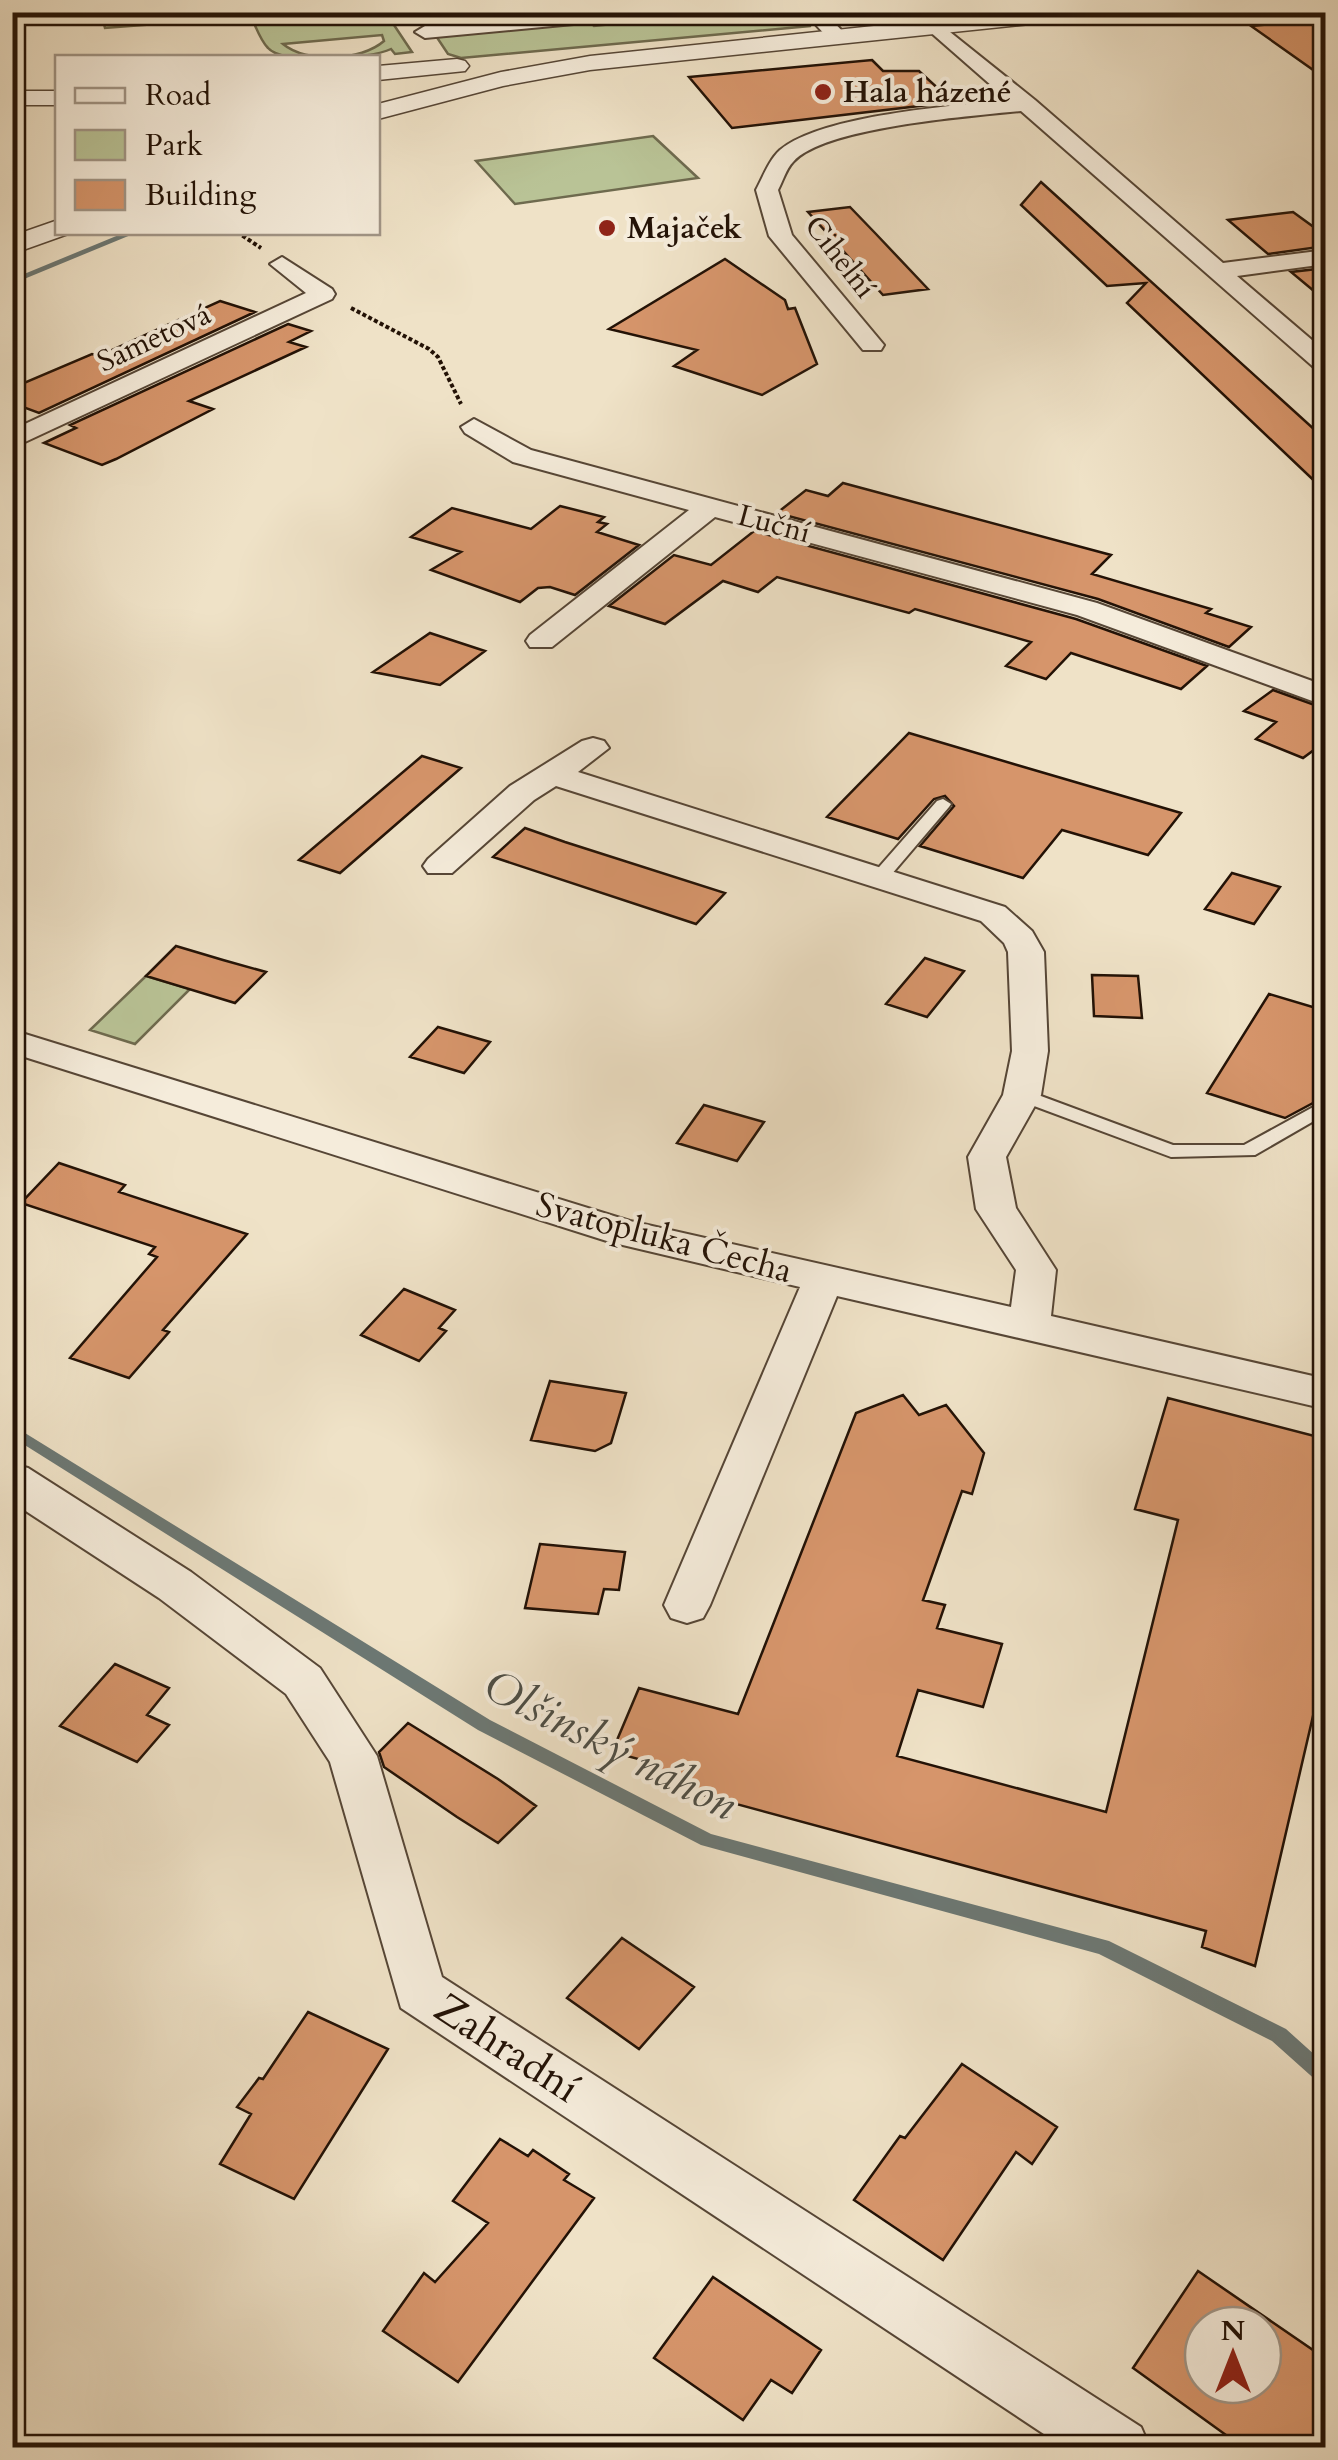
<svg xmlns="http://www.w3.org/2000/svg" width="1338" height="2460" font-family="Cardo,serif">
<rect width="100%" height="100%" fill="#efe2c7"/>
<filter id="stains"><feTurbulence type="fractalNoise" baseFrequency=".002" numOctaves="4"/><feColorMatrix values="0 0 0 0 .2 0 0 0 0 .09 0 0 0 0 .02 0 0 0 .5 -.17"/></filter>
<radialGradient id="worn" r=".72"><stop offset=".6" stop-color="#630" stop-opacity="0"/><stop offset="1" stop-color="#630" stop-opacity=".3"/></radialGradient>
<!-- green -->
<path fill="#b9c396" stroke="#6e6a4e" stroke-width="2.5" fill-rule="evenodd" d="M221,12L224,19L105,28L101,13Z
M656,12H806L813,20L810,26L461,58L448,54L436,36L589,21L594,26L643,21L641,15Z
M249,13H386L412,52L395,54L391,49C371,59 284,66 268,48C259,39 255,23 249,13ZM382,35L384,41C361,61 307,64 283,44Z
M653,136L698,178L515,204L476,161Z
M146,976L190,989L135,1044L90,1030Z"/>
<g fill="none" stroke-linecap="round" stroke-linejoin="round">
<!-- stream -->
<path fill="#6c7874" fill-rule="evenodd" d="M126,232H138L12,284V279Z
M12,1425L490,1720L711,1834L1109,1941L1286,2029L1326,2065V2085L1319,2083L1272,2041L1099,1954L701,1845L478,1730L12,1437Z"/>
</g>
<!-- building -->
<path fill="#d6956b" stroke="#231206" stroke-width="2.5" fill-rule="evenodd" d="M1326,19V79L1251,26L1302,21Z
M872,60L883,71H919L953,102L732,128L689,77Z
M1041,182L1326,440V492L1127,303L1146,283L1107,286L1021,205Z
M850,207L876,234L928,289L883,295L808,212Z
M1293,212L1326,236V246L1268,254L1228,220Z
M725,259L785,300L788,309L795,308L817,364L762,395L674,366L697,350L609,329Z
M1326,268V301L1291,272Z
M220,301L255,312L39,413L12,403V388L92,354L99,356Z
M288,324L311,331L289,342L306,347L189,401L213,409L116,459L102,465L44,443L76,428L70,425Z
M843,483L1111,555L1092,574L1211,609L1206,613L1251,627L1229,647L1098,599L777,513L806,490L828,496Z
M560,506L604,517L598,522L607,524L597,532L639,545L575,595L550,587L538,588L520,602L431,570L461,552L411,537L452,508L531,529Z
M754,531L1076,619L1207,666L1181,689L1071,653L1046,679L1006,666L1031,642L915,609L909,613L777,577L758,592L723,581L665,624L609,606L674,555L711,565Z
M430,633L485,651L440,685L373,672Z
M1273,690L1326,709V741L1303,758L1256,739L1276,722L1244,711Z
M909,733L1017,765L1181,813L1148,855L1062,830L1023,878L920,846L954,806L945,796L934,799L898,839L827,817Z
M422,756L461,768L340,873L299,860Z
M525,828L565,842L725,893L696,924L493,857Z
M1232,873L1280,887L1254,924L1205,909Z
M176,946L223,960L266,972L235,1003L146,976Z
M925,958L964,971L927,1017L886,1004Z
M1092,975L1138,976L1142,1018L1094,1016Z
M1269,994L1326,1011V1096L1285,1118L1207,1093Z
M438,1027L490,1042L464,1073L410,1057Z
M704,1105L764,1122L737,1161L677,1143Z
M59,1163L125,1185L119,1192L247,1234L163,1330L169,1332L129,1378L70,1358L157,1257L149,1254L155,1247L21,1203Z
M404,1289L455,1310L439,1328L446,1331L419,1361L361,1335Z
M550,1381L626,1393L611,1443L595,1451L531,1440Z
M903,1395L919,1415L946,1405L984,1453L972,1494L962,1491L923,1600L945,1605L937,1628L1002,1644L983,1707L918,1690L897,1756L1106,1812L1178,1520L1135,1509L1168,1398L1326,1439V1660L1255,1966L1202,1947L1206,1931L655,1782L661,1765L612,1752L639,1688L738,1714L856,1413Z
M540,1544L625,1552L619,1590L604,1589L598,1614L525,1608Z
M115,1664L169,1688L147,1715L169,1725L137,1762L60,1726Z
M408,1723L498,1779L536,1806L498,1843L457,1817L384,1767L379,1752Z
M622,1938L694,1987L639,2049L567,1998Z
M308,2012L388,2049L294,2199L220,2164L251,2114L237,2107L259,2078L263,2079Z
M962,2064L1057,2127L1032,2164L1016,2152L943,2260L854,2200L900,2136L905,2138Z
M500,2139L528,2156L533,2150L569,2174L564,2180L594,2198L458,2382L383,2331L424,2273L435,2282L488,2223L453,2201Z
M1198,2271L1326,2359V2448H1244L1133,2368ZM1203,2325H1263V2385H1203Z
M713,2277L821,2350L792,2393L771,2380L743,2420L654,2358Z"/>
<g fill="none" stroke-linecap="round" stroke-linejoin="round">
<!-- service casing -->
<g stroke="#564636" stroke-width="4">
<path id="service" d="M943,799L951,804L949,807L885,882H873V874L937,801Z
M1022,1089L1173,1145H1244L1326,1100V1114L1255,1155L1171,1157L1015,1099L1013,1095L1015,1091Z"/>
</g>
<!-- minor casing -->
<g stroke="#564636" stroke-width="4">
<path id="minor" d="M570,12H646L637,18L425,38L415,32L425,26Z
M804,12H824L846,35L843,39H829Z
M935,20L1035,100L1223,263L1326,250V264L1237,276L1326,352V372L1317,370L1021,111C972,116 823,127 793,162C786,169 783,181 778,190L792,235L884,345L881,350H863L769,236L756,190C763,177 769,160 780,150C822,115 952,106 1008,100L928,30V22Z
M282,257L332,289L335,294L332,299L12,448V430L306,293L270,264Z
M474,419L531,450L1097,603L1326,686V706L1077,615L715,517L552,647H530L526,641L530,635L689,510L513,462L465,433L461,427Z
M593,738L604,741L609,748L578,772L1005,907L1032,931L1044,952L1048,1051L1041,1095L1006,1157L1016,1208L1056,1270L1051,1316L1326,1379V1409L837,1296L710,1605L703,1618L687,1623L671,1618L664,1605L800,1287L610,1242L12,1053V1030L630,1221L1011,1307L1016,1270L976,1209L968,1157L1003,1095L1012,1051L1008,952L1004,943L981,921L556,786L534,800L452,873H428L423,866L428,859L510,786L582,741Z
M12,1464L28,1468L191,1572L320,1668L377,1756L442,1977L1141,2427L1150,2448H1065L401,2008L330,1762L286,1694L159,1598L12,1502Z"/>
</g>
<!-- tertiary casing -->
<g stroke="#564636" stroke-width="3">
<path id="tertiary" d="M1007,12H1089L1078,19L590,70L503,86L378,119V104L501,72L590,56Z
M457,59L465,61L469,66L465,71L378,80V66Z
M12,91H58V105H12Z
M58,220V232L68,234L12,254V236Z"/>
</g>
<!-- path -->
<path stroke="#231206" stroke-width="4" stroke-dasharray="4 2.5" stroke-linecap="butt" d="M237,232L261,248
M351,308L429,349L438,357L461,404"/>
<!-- service -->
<use href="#service" fill="#f5ecdb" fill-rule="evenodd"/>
<!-- minor -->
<use href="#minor" fill="#f5ecdb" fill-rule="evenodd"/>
<!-- tertiary -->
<use href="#tertiary" fill="#f5ecdb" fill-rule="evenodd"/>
</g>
<!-- markers -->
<g fill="#8f2418" stroke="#f5ecdb" stroke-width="4">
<circle cx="823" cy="92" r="10"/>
<circle cx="607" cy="228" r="10"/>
</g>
<g text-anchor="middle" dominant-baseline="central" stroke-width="8" stroke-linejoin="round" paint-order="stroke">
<!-- far-poi labels -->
<g font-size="30" font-weight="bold" fill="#231206" stroke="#f5ecdb" text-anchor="start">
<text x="843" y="92">Hala házené</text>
<text x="627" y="228">Majaček</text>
</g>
<!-- far-street labels -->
<g font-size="30" fill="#231206" stroke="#f5ecdb">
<text transform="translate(840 257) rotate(52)">Cihelní</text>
<text transform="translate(154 338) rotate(-25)">Sametová</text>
<text transform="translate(774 524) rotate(15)">Luční</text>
</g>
<!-- street labels -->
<g font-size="35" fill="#231206" stroke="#f5ecdb">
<text transform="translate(664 1238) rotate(15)">Svatopluka Čecha</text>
</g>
<!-- near-street labels -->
<g font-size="42" fill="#231206" stroke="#f5ecdb">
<text transform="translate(507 2048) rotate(33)">Zahradní</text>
</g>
<!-- near-water labels -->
<g font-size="45" font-style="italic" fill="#4d4e46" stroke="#f5ecdb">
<text transform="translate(610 1745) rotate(27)">Olšinský náhon</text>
</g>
</g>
<!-- margin -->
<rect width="1338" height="2460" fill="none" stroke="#efe2c7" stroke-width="50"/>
<rect x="15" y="15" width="1308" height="2430" fill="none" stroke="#231206" stroke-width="5"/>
<rect x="25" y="25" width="1288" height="2410" fill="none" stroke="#231206" stroke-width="2.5"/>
<!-- legend -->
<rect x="55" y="55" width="325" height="180" fill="#f5ecdb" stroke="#a19586" stroke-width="2.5"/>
<rect x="75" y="88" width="50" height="15" fill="#f5ecdb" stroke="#a19586" stroke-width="2.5"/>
<text x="145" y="105" font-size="30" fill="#231206">Road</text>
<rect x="75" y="130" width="50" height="30" fill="#b9c396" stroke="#a19586" stroke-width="2.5"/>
<text x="145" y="155" font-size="30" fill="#231206">Park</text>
<rect x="75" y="180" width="50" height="30" fill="#d6956b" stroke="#a19586" stroke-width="2.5"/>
<text x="145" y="205" font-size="30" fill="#231206">Building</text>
<!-- north arrow -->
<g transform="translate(1233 2355)"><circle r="48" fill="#f5ecdb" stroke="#a19586" stroke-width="2.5"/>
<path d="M0-8L18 38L0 25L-18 38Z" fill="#8f2418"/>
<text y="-15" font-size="28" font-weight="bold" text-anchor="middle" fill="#231206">N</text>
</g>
<rect width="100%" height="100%" filter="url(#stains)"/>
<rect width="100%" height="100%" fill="url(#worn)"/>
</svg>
